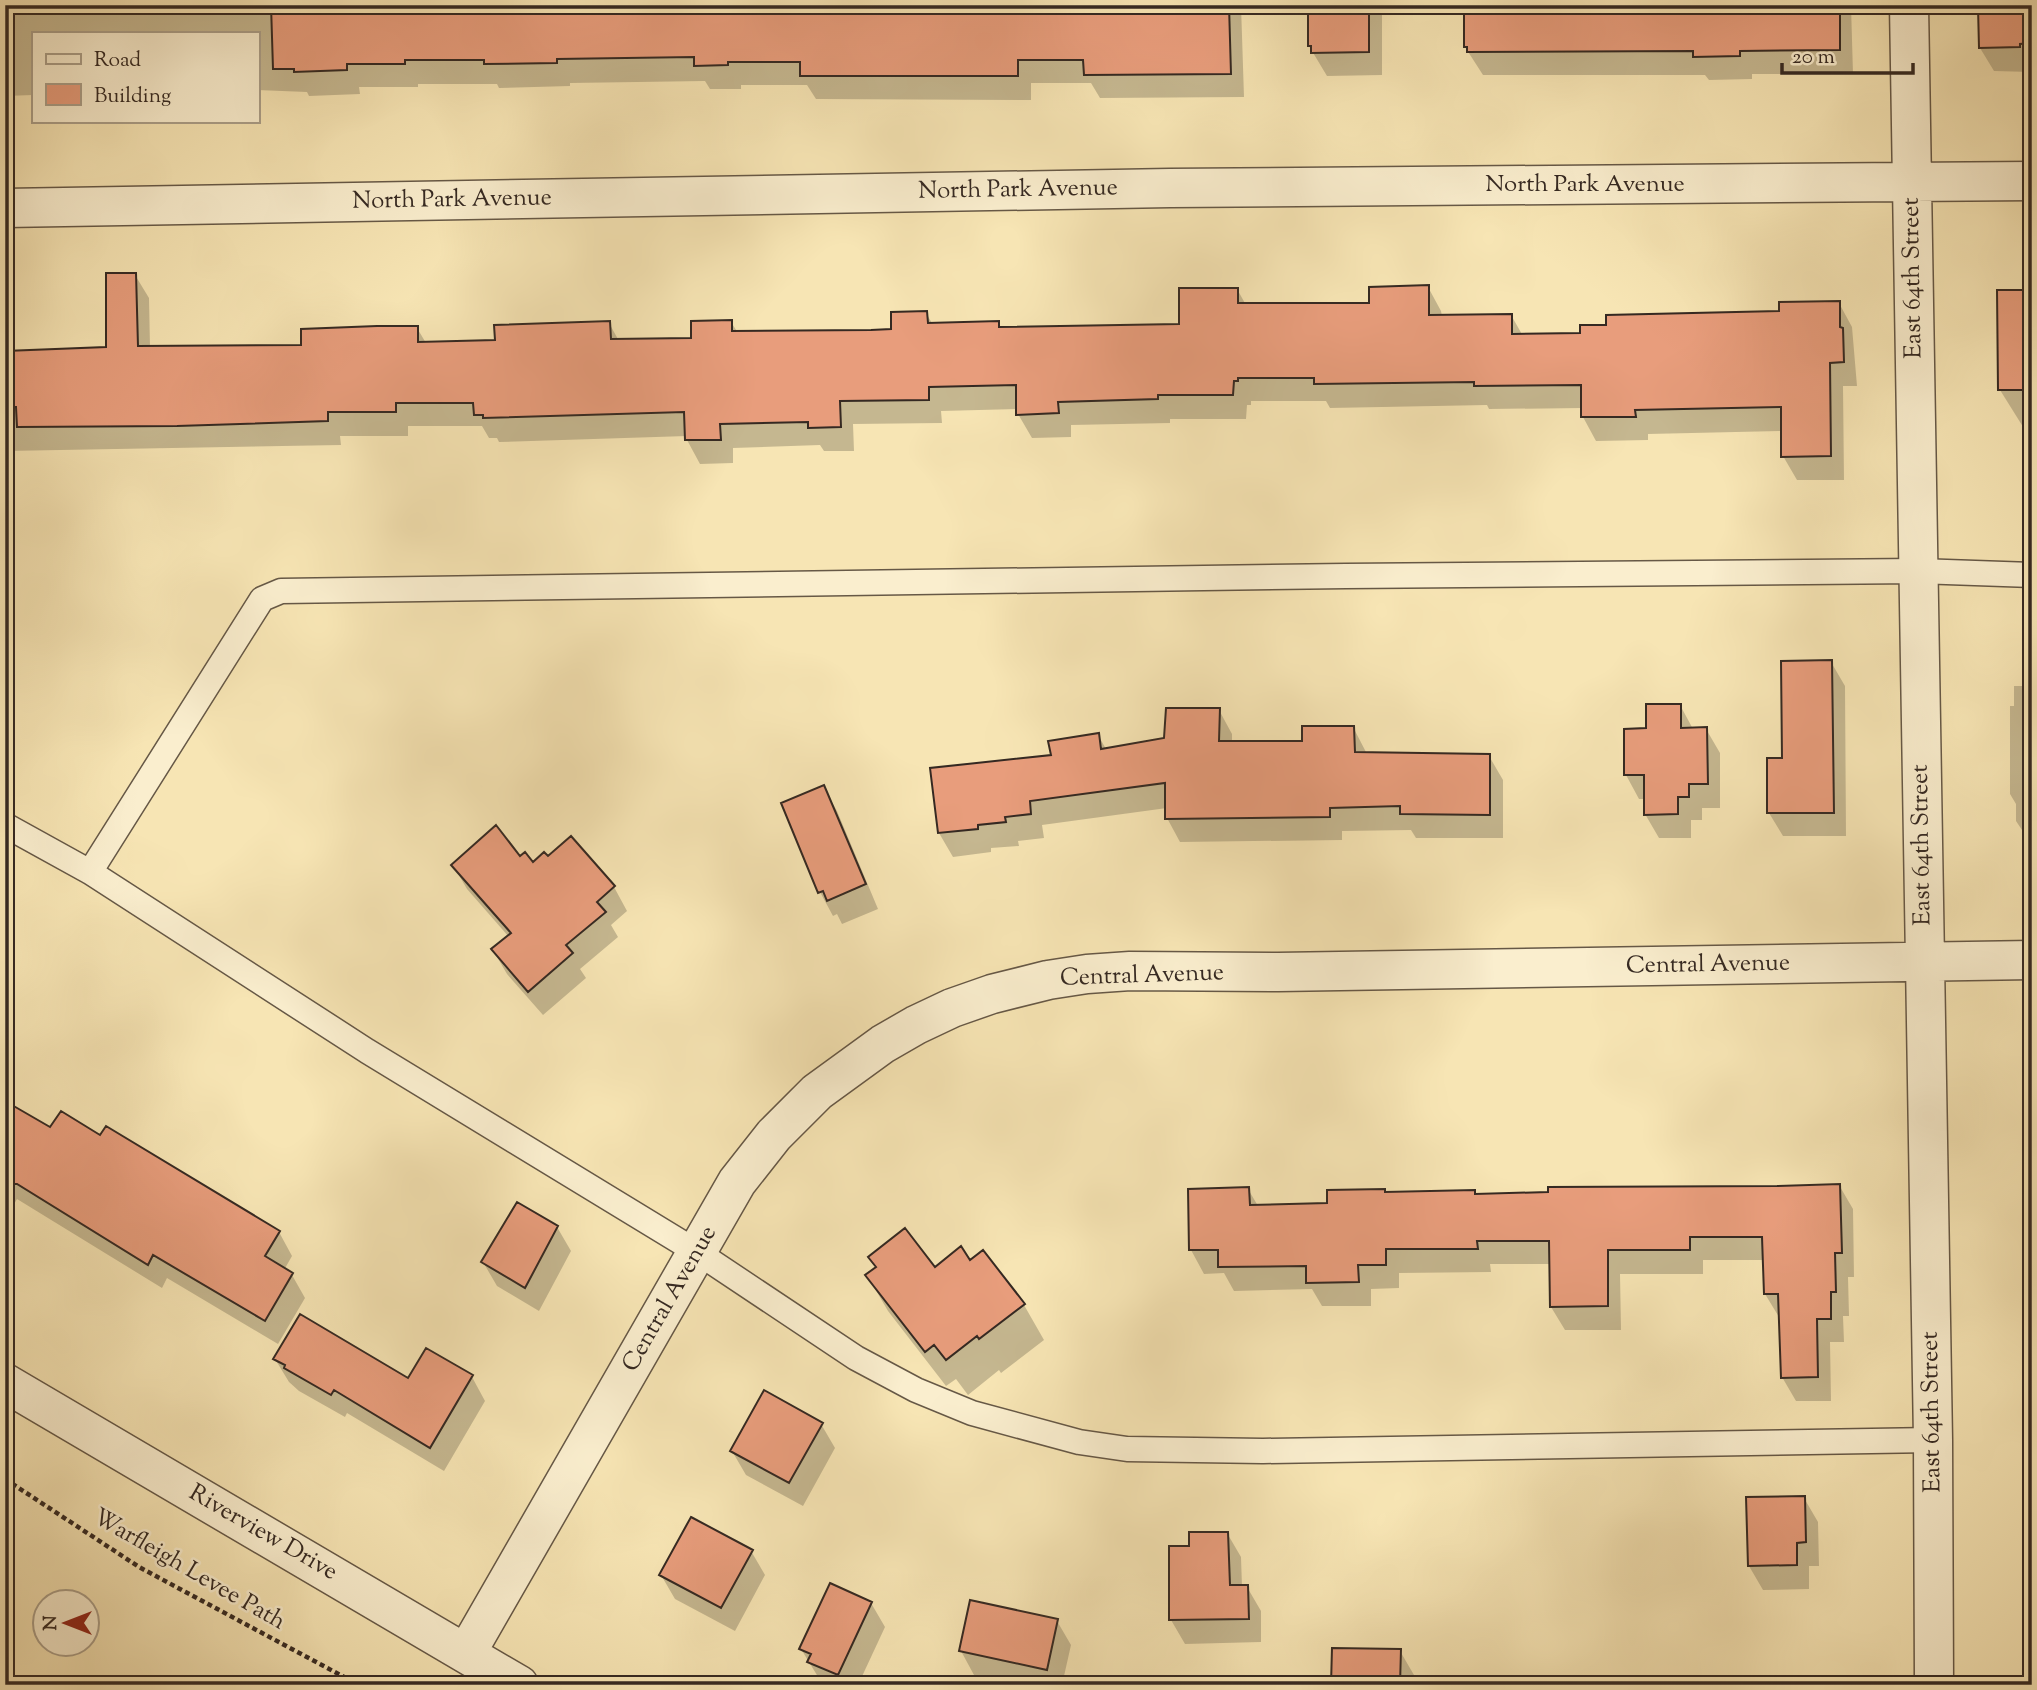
<svg xmlns="http://www.w3.org/2000/svg" width="2037" height="1690" font-family="'Sorts Mill Goudy',serif">
<rect width="100%" height="100%" fill="#f7e5b4"/>
<filter id="stains"><feTurbulence type="fractalNoise" baseFrequency=".00286" numOctaves="4"/><feColorMatrix values="0 0 0 0 .2 0 0 0 0 .09 0 0 0 0 .02 0 0 0 .5 -.17"/></filter>
<radialGradient id="worn" r=".72"><stop offset=".6" stop-color="#630" stop-opacity="0"/><stop offset="1" stop-color="#630" stop-opacity=".3"/></radialGradient>
<!-- shadow -->
<path fill="#0003" d="M5,5H1241L1244,97L1100,98L1091,83H1031V100L816,99L807,85H741V89H710L705,81L570,83V86L499,88L497,84H418V87H359L360,94L309,96L307,92L257,90V33H33V95L5,96Z
M1309,5H1378L1382,12V75L1327,76L1309,46Z
M1465,5H1851L1853,74H1752V79L1709,80L1705,75H1483L1465,47Z
M2032,5V72L1994,71L1980,48Z
M135,275L149,298L150,347H303L417,328L426,343L496,342L609,323L619,341L693,339L731,322L738,333L893,330L926,313L933,325L998,323L1001,329L1180,326L1237,289L1246,305H1371L1428,287L1441,311L1442,316L1511,315L1523,336L1582,335L1607,327L1781,313L1839,303L1852,327L1857,386H1843L1844,480H1797L1783,456V431L1648,434V440L1596,441L1583,417V408L1489,409L1487,405L1330,408L1326,401H1251V405H1247L1246,419H1170V423L1071,425V437L1032,438L1018,414V409L941,411L942,423L853,424L854,451H824L820,445L733,448V463L700,464L687,440V436L499,442L497,438H489L482,426H408V436H340L341,445L5,451V353L108,349Z
M2032,291V430H2025L2000,390Z
M1831,662L1845,686L1846,836H1783L1769,813L1784,760Z
M2014,686H2032V845L2016,821V804L2010,794V706H2014Z
M1680,705L1693,729H1706L1720,753V808H1702V820H1691V838H1659L1645,814V799H1639L1626,775V731L1647,730Z
M1219,710L1232,734V743H1304L1353,727L1367,754L1489,756L1503,780V838H1416L1411,830L1342,831V840L1180,842L1167,818V808L1042,825L1044,838L1018,841L1019,846L991,848V852L953,857L939,833L1053,756L1098,735L1106,749L1166,740Z
M823,787L837,811L878,909L842,924L837,914L833,916L820,892Z
M519,859L614,887L627,911L611,925L618,937L580,969L586,978L543,1015L507,974L493,950L509,937L467,889L453,865Z
M5,1103L51,1130L101,1138L279,1232L292,1256L284,1270L292,1275L305,1298L278,1344L167,1278L162,1288L17,1199L13,1206L5,1202Z
M2030,1143H2032V1220L2028,1214Z
M1839,1185L1853,1209L1854,1277H1848L1849,1316H1843L1844,1342H1830L1831,1401H1796L1782,1377L1779,1317L1765,1294L1764,1260H1703V1274H1620L1621,1330H1565L1551,1307V1264H1490L1491,1272L1399,1273V1288L1371,1289V1306H1322L1312,1289L1234,1291L1224,1273L1204,1274L1191,1250L1248,1189L1258,1206L1329,1204L1386,1194L1476,1196Z
M557,1227L571,1251L539,1311L497,1286L483,1262Z
M870,1257L935,1269L970,1262L1024,1305L1044,1340L1001,1373L999,1370L968,1395L956,1379L946,1386L888,1311L867,1275L876,1268Z
M275,1359L408,1381L472,1377L485,1401L444,1471L347,1413L345,1417L299,1391L289,1382Z
M821,1424L835,1448L803,1506L746,1475L732,1451Z
M1804,1498L1818,1522L1819,1566H1809V1589L1763,1590L1749,1566Z
M1227,1533L1241,1557L1242,1587H1247L1261,1611V1642L1185,1644L1171,1620L1191,1547Z
M751,1551L765,1575L735,1631L675,1599L661,1575Z
M871,1603L885,1627L858,1685H823L801,1649Z
M1057,1621L1071,1645L1062,1685H1021L974,1675L961,1651Z
M1400,1651L1414,1675V1685H1333Z
M1811,1680L1813,1685H1741V1683Z"/>
<!-- building -->
<path fill="#e89d7c" stroke="#352922" stroke-width="2" d="M271,5H1229L1231,74L1084,75L1083,60H1018V76H800V62H728V65L694,66V57L557,59V63L484,64V60H405V64H347V70L294,72V69H273Z
M1308,5H1369V52L1311,53V46H1308Z
M1464,5H1840V50L1740,51V56L1693,57V51L1467,52V47H1464Z
M1992,5H2032V43L2020,44V47L1979,48L1978,7Z
M106,273H136L138,346L301,345V329L377,326H418V342L495,340L494,325L610,321L611,339L691,338V321L732,320V331L871,330L891,329V312L927,311L928,323L999,321V327L1179,324V288H1238V303H1369V287L1429,285V315L1512,314V334L1580,333V325H1606V315L1779,311V302L1840,301V327L1843,328L1844,362L1830,363L1831,456L1781,457V407L1635,410L1636,417H1581V385L1474,386V382L1314,384V378H1238V381H1234L1233,395H1158V399L1058,402L1059,413L1016,415V385L929,387V400L840,401L841,427L808,428V422L720,424L721,440H685L684,412L483,418V415H474L473,403H396V412H328V421L177,426L17,427L16,407H5V351L106,347Z
M1997,290H2032V390H1998Z
M1832,660L1834,813H1767V758H1782L1781,661Z
M1646,704H1681V728L1707,727L1708,784H1689V797H1678V814L1644,815V775H1624V729L1646,728Z
M1166,708H1220L1219,741H1302V726H1354L1355,752L1490,754V815L1400,814V806L1330,808V817L1165,819V783L1030,801L1031,814L1005,817L1006,822L978,825V829L938,833L930,768L1051,755L1048,741L1099,733L1101,749L1164,738Z
M824,785L866,884L827,901L823,891L818,893L781,803Z
M496,825L520,856L525,852L533,862L544,852L548,856L571,836L615,886L597,902L606,912L566,945L573,953L528,992L491,949L511,933L451,865Z
M5,1101L50,1127L61,1111L100,1135L106,1126L280,1231L265,1256L293,1273L265,1321L153,1255L148,1265L17,1184H5Z
M1840,1184L1842,1253H1835L1836,1292H1831V1319H1817L1818,1377L1781,1378L1778,1294H1764L1762,1237H1690V1250H1608V1306L1550,1307L1549,1241H1477L1478,1249H1386V1265H1358L1359,1282L1306,1283V1266L1218,1267V1250H1189L1188,1189L1249,1187L1250,1205L1327,1203V1190L1385,1189V1192L1475,1190V1194L1548,1192V1187L1777,1186Z
M517,1202L558,1226L525,1288L481,1262Z
M905,1228L935,1267L961,1246L970,1260L983,1250L1025,1304L979,1339L977,1336L946,1360L934,1345L925,1352L865,1275L876,1267L868,1257Z
M300,1314L408,1378L426,1348L473,1375L430,1448L334,1390L331,1395L284,1368L285,1365L273,1359Z
M764,1390L823,1423L789,1483L730,1451Z
M1805,1496L1806,1542L1797,1543V1565L1748,1566L1746,1497Z
M691,1517L753,1550L721,1608L659,1575Z
M1189,1532H1228L1230,1585H1248L1249,1619L1169,1620V1546H1189Z
M830,1583L872,1602L838,1675L807,1662L811,1654L799,1649Z
M970,1600L1058,1619L1047,1670L959,1651Z
M1332,1648L1401,1649L1400,1685H1331Z"/>
<g fill="none" stroke-linecap="round" stroke-linejoin="round">
<!-- lane casing -->
<g stroke="#665846" stroke-width="27">
<path id="lane" d="M5,825L90,872L367,1051L697,1252L856,1358L916,1390L972,1413L1079,1442L1127,1449L1263,1451L1933,1440
M90,872L262,599L281,591L1346,576L1918,571L2032,575"/>
</g>
<!-- street casing -->
<g stroke="#665846" stroke-width="41">
<path id="street" d="M1909,5L1933,1440L1934,1685
M5,208L1170,188L2032,181
M5,1383L519,1685
M467,1652L737,1182L774,1135L817,1092L883,1044L916,1025L952,1008L992,994L1048,980L1087,974L1130,971L1278,972L2032,960"/>
</g>
<!-- path -->
<path stroke="#352922" stroke-width="4.5" stroke-dasharray="5 3.5" stroke-linecap="butt" d="M5,1479L139,1567L359,1685"/>
<!-- lane -->
<use href="#lane" stroke="#faeece" stroke-width="24"/>
<!-- street -->
<use href="#street" stroke="#faeece" stroke-width="38"/>
</g>
<g text-anchor="middle" dominant-baseline="central" stroke-width="5" stroke-linejoin="round" paint-order="stroke">
<!-- street labels -->
<g font-size="24" fill="#352922" stroke="#faeece">
<text x="1585" y="185">North Park Avenue</text>
<text transform="translate(1018 190) rotate(-1)">North Park Avenue</text>
<text transform="translate(452 200) rotate(-1)">North Park Avenue</text>
<text transform="translate(1913 278) rotate(-91)">East 64th Street</text>
<text transform="translate(1922 845) rotate(-91)">East 64th Street</text>
<text transform="translate(1708 965) rotate(-1)">Central Avenue</text>
<text transform="translate(1142 976) rotate(-2)">Central Avenue</text>
<text transform="translate(670 1299) rotate(-60)">Central Avenue</text>
<text transform="translate(1932 1412) rotate(-91)">East 64th Street</text>
<text transform="translate(263 1533) rotate(30)">Riverview Drive</text>
<text transform="translate(189 1570) rotate(30)">Warfleigh Levee Path</text>
</g>
</g>
<!-- margin -->
<rect width="2037" height="1690" fill="none" stroke="#f7e5b4" stroke-width="28"/>
<rect x="7" y="7" width="2023" height="1676" fill="none" stroke="#352922" stroke-width="3.5"/>
<rect x="14" y="14" width="2009" height="1662" fill="none" stroke="#352922" stroke-width="2"/>
<!-- legend -->
<rect x="32" y="32" width="228" height="91" fill="#faeece" stroke="#ab9f89" stroke-width="2"/>
<rect x="46" y="54" width="35" height="10" fill="#faeece" stroke="#ab9f89" stroke-width="2"/>
<text x="94" y="66" font-size="21" fill="#352922">Road</text>
<rect x="46" y="84" width="35" height="21" fill="#e89d7c" stroke="#ab9f89" stroke-width="2"/>
<text x="94" y="102" font-size="21" fill="#352922">Building</text>
<!-- north arrow -->
<g transform="translate(66 1623) rotate(270)"><circle r="33" fill="#faeece" stroke="#ab9f89" stroke-width="2"/>
<path d="M0-5L12 26L0 18L-12 26Z" fill="#8f2418"/>
<text y="-10" font-size="19" font-weight="bold" text-anchor="middle" fill="#352922">N</text>
</g>
<!-- scale -->
<path d="M1782 63v10h131v-10" fill="none" stroke="#352922" stroke-width="3.5"/>
<text x="1792" y="63" font-size="21" fill="#352922" stroke="#faeece" stroke-width="5" paint-order="stroke">20 m</text>
<rect width="100%" height="100%" filter="url(#stains)"/>
<rect width="100%" height="100%" fill="url(#worn)"/>
</svg>
